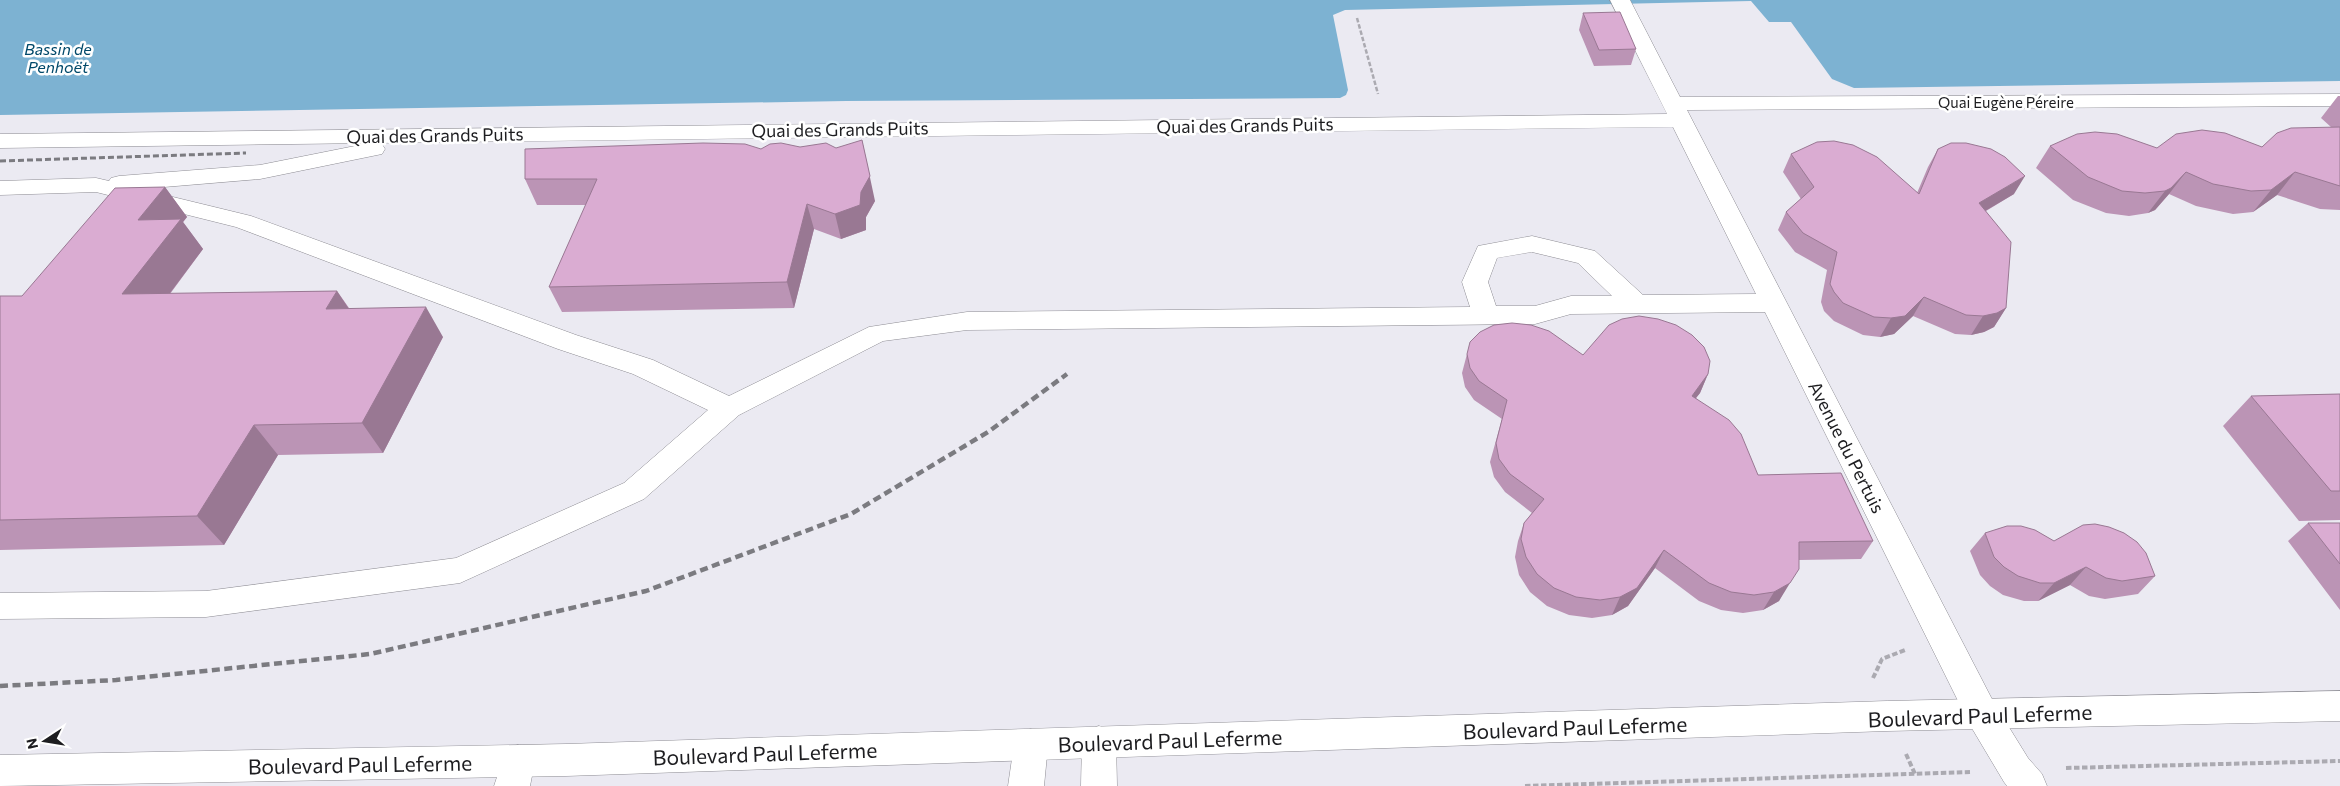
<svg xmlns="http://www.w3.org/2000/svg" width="2340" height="786" font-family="Commissioner,sans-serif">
<rect width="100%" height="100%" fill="#ebeaf2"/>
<!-- water -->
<path fill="#7db2d2" d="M0,0H2340V81L1854,88L1832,79L1791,22H1769L1751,1L1345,10L1333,15L1348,90L1346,95L1340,98L846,101L0,115Z"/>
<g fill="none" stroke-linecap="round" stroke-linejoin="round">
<!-- minor casing -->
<g stroke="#8d8c93" stroke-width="1">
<path id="minor" d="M1610,0H1630L1680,97L2340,94V106L1687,110L1994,703L2028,758L2042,774L2047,786H2007L2004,782L1970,725L1765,312L1571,314L1535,324L967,330L883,341L739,415L644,499L460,583L206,617L0,619V593L206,591L456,558L624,483L708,410L633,374L558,349L236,227L96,192L0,195V181L96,178L109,181L111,178L119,176L260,165L370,143L0,148V134L1667,114ZM1673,127L1756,294L1643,295L1595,251L1532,236L1478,246L1462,282L1470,307L967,312L869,327L729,396L653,360L576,335L251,216L140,189L260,179L382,154L385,149L382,144L377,143ZM1532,252L1578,263L1612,296H1571L1535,306H1496L1488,282L1497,258Z
M1099,726L1111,731L1116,742L1117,786H1081L1082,742L1087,731Z
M1031,729L1043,734L1048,745L1044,786H1008L1014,745L1019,734Z
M518,745L530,750L535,761L530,786H494L506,750Z"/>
</g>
<!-- major casing -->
<g stroke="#8d8c93" stroke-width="1">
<path id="major" d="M2340,691V721L1887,731L566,776L0,786V755L566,744L1887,701Z"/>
</g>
<!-- path-far1 -->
<path stroke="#abaab1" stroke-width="2.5" stroke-dasharray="4.5 2" stroke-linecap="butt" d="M1357,18L1378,94"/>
<!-- path -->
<path stroke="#abaab1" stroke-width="4" stroke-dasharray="5.5 2.5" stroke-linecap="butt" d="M1873,678L1882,659L1905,650
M1906,754L1915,774
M2066,768L2340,761
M1525,786L1970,772"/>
<!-- minor -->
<use href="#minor" fill="#fff" fill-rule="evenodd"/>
<!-- major -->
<use href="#major" fill="#fff" fill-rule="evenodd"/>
<!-- rail-far1 -->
<path stroke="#7b7b80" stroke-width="3" stroke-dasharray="6 3" stroke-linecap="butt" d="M0,161L246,153"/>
<!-- rail -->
<path stroke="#7b7b80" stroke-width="4.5" stroke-dasharray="8 4.5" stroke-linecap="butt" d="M0,686L116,680L370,654L646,591L851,514L988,432L1067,374"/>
</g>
<!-- wall -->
<path fill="#bb94b5" d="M1583,13L1636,49L1631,65L1594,66L1579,30Z
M2338,96H2340V210L2320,209L2277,195L2253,212L2233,214L2196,206L2169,194L2155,210L2148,213L2129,216L2106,213L2073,200L2036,168L2050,146L2157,148L2262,147L2331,127L2321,118Z
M800,147L875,201L866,217V230L841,239L814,229L794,308L562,312L549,287L586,205H537L525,179L761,149Z
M1938,149L2014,194L1986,211L2006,308L1994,327L1984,332L1971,335L1955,334L1913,316L1894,334L1880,337L1863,335L1834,321L1824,311L1821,302L1827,270L1795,252L1778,230L1786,212L1801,199L1783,172L1791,154L1917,193L1928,167Z
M165,187L187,217L183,222L203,249L170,294L337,291L349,308L443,337L383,453L278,455L224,545L0,550V296H22Z
M1467,354L1583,355L1708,374L1700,393L1696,398L1758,475L1873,541L1861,559L1799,560L1779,601L1763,610L1743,613L1721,610L1699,601L1655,568L1628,606L1612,615L1592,618L1569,615L1547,606L1530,592L1519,575L1515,557L1518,541L1524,523L1532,513L1505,492L1494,477L1490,462L1502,419L1474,400L1465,387L1462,373Z
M2340,394V520L2299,521L2223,426L2251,396Z
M2308,523H2340V610L2288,541Z
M1985,533L2054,541L2155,576L2138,594L2105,599L2089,596L2070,585L2038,601H2024L2003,595L1990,586L1980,575L1970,551Z"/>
<!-- shaded-wall -->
<path fill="#997893" d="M862,140L875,201L866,217V230L841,239L835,214Z
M2186,172L2169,194L2155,210L2148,213L2165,191Z
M2295,172L2277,195L2253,212L2271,190Z
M2025,176L2014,194L1968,221L1979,203Z
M165,187L187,217L183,222L203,249L146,325L122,294L138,220Z
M807,204L814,229L794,308L787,282Z
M337,291L357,321L326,309Z
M1924,297L1913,316L1894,334L1880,337L1891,318Z
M426,307L443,337L383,453L362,423Z
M2006,308L1994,327L1984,332L1971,335L1983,316Z
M1708,374L1700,393L1683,414L1692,396Z
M254,425L278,455L224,545L197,516Z
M1664,550L1655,568L1628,606L1612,615L1620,597Z
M2086,567L2070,585L2038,601L2054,583Z
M1790,583L1779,601L1763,610L1774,592Z"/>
<!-- building -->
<path fill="#daacd2" stroke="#997893" d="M1620,12L1636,49L1599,50L1583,13Z
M2340,127V186L2295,172L2271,190L2251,191L2213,184L2186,172L2171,188L2165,191L2145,193L2122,191L2088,177L2050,146L2077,134L2095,132L2117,134L2157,148L2176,134L2202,130L2225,133L2262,147L2277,133L2291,128Z
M862,140L870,176L861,192L860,205L835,214L807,204L787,282L549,287L597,179H525V149L703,143L745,144L761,149L770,144L781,143L800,147L826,143L836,148Z
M1834,141L1853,145L1877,157L1919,194L1938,149L1951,143H1966L1991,149L2005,157L2025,176L1979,203L2011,242L2006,308L1997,313L1983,316L1966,315L1924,297L1905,316L1891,318L1874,317L1843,303L1834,292L1830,284L1837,252L1803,233L1786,212L1814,187L1791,154L1817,142Z
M165,187L138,220L181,219L122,294L337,291L326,309L426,307L362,423L254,425L197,516L0,520V296H22L115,188Z
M1639,316L1658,319L1676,325L1692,335L1704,347L1710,361L1708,374L1692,396L1729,420L1741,434L1758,475L1841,473L1873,541L1799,542V569L1790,583L1774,592L1754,595L1731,592L1709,583L1664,550L1637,588L1620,597L1600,600L1576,597L1554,588L1537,574L1526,557L1521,539L1524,523L1544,499L1510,474L1499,459L1496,443L1507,400L1479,381L1470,368L1467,354L1470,342L1480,332L1494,325L1512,323L1531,325L1549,331L1583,355L1609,325L1622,319Z
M2340,394V491H2331L2251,396Z
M2308,523H2340V564Z
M2095,524L2109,527L2124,533L2137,542L2146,553L2155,576L2122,581L2106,578L2086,567L2054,583H2040L2018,576L2004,567L1994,557L1985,533L2007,526H2021L2035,530L2054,541L2083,525Z"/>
<g text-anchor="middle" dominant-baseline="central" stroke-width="5" stroke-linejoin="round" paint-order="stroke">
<!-- far-street labels -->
<g font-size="15" fill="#1d1d20" stroke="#fff">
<text x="2006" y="102">Quai Eugène Péreire</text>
</g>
<!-- far-water labels -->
<g font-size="16" font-style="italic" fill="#01496a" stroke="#fff">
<text x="58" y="48">Bassin de<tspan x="58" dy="18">Penhoët</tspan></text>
</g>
<!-- street labels -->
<g font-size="18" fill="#1d1d20" stroke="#fff">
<text transform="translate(1245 125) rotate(-1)">Quai des Grands Puits</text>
<text transform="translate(840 129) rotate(-1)">Quai des Grands Puits</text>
<text transform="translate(435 135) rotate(-1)">Quai des Grands Puits</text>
<text transform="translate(1847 447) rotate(63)">Avenue du Pertuis</text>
</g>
<!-- near-street labels -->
<g font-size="21" fill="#1d1d20" stroke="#fff">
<text transform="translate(1980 715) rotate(-2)">Boulevard Paul Leferme</text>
<text transform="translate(1575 727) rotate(-2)">Boulevard Paul Leferme</text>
<text transform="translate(1170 740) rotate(-2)">Boulevard Paul Leferme</text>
<text transform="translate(765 753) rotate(-2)">Boulevard Paul Leferme</text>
<text transform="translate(360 764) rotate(-1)">Boulevard Paul Leferme</text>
</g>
</g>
<!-- north arrow -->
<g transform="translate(45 741) rotate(258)" stroke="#ffffff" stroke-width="4" paint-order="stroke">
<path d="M0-4L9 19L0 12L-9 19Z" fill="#1d1d20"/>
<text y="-8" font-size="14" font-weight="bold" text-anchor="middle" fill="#1d1d20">N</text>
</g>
</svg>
